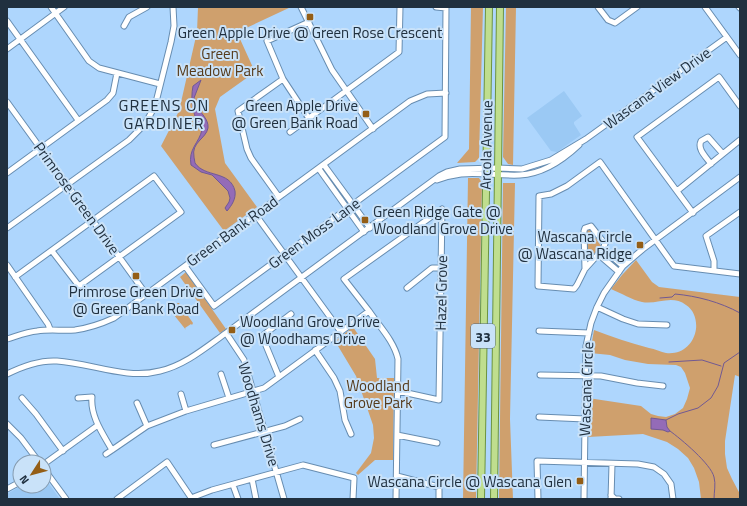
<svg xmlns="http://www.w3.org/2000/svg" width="747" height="506" font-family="'Titillium Web',sans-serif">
<rect width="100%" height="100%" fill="#aed6fd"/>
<!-- built -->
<path fill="#9bc9f4" d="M564,91L582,116L574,122V124L581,135L557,152L551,151L527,118Z
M44,477L60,499H7V494L21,486H44Z"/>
<!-- green -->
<path fill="#cfa06d" d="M198,7H291L244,29L240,39L255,72L220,97L215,109L225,163L257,207L224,231L161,146L179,111L197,32Z
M471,7H483L479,158L475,162L457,163L469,149Z
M506,7H516L513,165L508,164L503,157Z
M468,178H479L482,183L476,499H463Z
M503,183H515L510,419L513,499H499Z
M588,229H590L601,246L589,260H587L586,258L587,230Z
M636,260L652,282L659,287L740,297V377L735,375L725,441V454L727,468L732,479L740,494V499H701L699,482L694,468L688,458L678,449L667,442L643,434L588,437V398L641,406L651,414L658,416L666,417L675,414L683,408L687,399L690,388L685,373L681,367L676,365L648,364L625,360L610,355L590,353L594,330C612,337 630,343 649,348C655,349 661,352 666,353C682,355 694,344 696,329C697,320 694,310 686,305C672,294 657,305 642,302C632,300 621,293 611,289L622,275Z
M186,272L226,329L220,333L180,277Z
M177,303H179L193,323L192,325L191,324L185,328L186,330L170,310L171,308L175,313L180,309Z
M353,327L375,359L377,378H394L393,460H375L358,475L356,473L371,453L374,438L373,425L356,376L335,341Z"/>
<!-- water -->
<path fill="#946bb7" stroke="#715993" d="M201,80L194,98C195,100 196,104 197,106C200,113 209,119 208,128C206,139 191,142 194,157C194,157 195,163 195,163C205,178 230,170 235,191C236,199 232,205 227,211L225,208L229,202L230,198L228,191L212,175L201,172L191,165C188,149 199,143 202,130C193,117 190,101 193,86Z
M651,418L666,420L667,427L670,431L668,432L663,430L651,429Z"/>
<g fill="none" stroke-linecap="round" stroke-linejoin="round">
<!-- stream -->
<path stroke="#715993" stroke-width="1" d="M660,298L672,297L675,294C697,296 720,302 740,313
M669,362L702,360L721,366
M666,420L678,414L698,408L711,398L718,386L724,363L740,352
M670,431C681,439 711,464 714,477C716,484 714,492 714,499"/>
<!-- minor casing -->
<g stroke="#678db1" stroke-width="7">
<path id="minor" d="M51,7L89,61L99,68L160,84
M301,7L332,70L373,129
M436,7L446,8
M598,7L608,20L615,23L637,7
M705,7L740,55
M739,7L740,8
M7,21L78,120
M124,26L129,17L147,7
M7,49L64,7
M7,102L146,294
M308,117L283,79L267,41L309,22
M290,132L399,52L400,7
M711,164C706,157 697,149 701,141L708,137L723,154
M324,165L370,228
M319,169L364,232
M7,173L107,100L113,93L117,73
M437,180C445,177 453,175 461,174C480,172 500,176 520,175C543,174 563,160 579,145
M677,191L740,140
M279,197L251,158L247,149L238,111L283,79
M693,213L637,137L719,77L740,106
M255,214L341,332
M7,228L129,140L145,124L155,106L171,42L174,26L173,7
M603,249L623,266
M598,254L619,272
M7,265L48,324L50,329
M185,266L214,306L445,137L446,7
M585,269L584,231L585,228L591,226L605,244L603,249L585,269L577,285L574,289L538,286L539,196L551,194L567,186L600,162L674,266L740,274
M714,270V261L706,236L740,212
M15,277L154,176L181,212L79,286L52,251
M407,288L432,268H441
M597,307L623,319L638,324L667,325
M369,311L344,279L442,209L439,400L398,391
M539,331L589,333
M226,333L244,360L284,499
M7,339C17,336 27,332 37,331C50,329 62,331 75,330C89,328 101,324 114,318L410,101L427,94L446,93
M315,350L334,378L340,391L345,420L351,434
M7,374C21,367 41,360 57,361C91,363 126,380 160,371C185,365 205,348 226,333L439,176L447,172L460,169L497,168L522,169L551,160L586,139L727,37
M221,374L229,398
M540,375L601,376L637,383L663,386
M279,377L262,336L291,314
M181,394L186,411
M22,398L36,414L63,451
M78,398L92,397C90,416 103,434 112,450L147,426L186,411L264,388L369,311C379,326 394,341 398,359L396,499
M137,403L147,426
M539,417L585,419
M7,424L21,438L39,462
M397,435L437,443
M214,445L285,426L300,419
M106,454L112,450
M44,464L98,425
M44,469L66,499
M397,476L439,487V499
M252,479L256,499
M233,485L238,499
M7,489L20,482
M611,495L615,499H619
M191,498L212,490L303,465L354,478L353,499
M117,499L167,462L192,499
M538,499L537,461L638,464L654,467L664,474L671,484L673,499
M584,499L586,346L591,323L597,307L604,293L623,266L643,249L740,177
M611,499L612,464"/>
</g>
<!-- major casing -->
<g stroke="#6c9341" stroke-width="8">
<path id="major" d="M481,499L489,7
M494,499L500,7"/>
</g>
<!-- minor -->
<use href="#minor" stroke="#fff" stroke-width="5"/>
<!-- major -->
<use href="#major" stroke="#bfde8e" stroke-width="6"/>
</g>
<!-- markers -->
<g fill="#945e16" stroke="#c9e2f9" stroke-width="1.5">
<rect x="306" y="13" width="8" height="8" rx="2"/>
<rect x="362" y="110" width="8" height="8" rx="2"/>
<rect x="361" y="216" width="8" height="8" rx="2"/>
<rect x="636" y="241" width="8" height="8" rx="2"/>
<rect x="132" y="272" width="8" height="8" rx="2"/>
<rect x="228" y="326" width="8" height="8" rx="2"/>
<rect x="576" y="477" width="8" height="8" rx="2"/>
</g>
<g text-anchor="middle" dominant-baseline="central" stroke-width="4" stroke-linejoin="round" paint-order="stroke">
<!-- shield labels -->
<rect fill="#c9e2f9" stroke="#536577" stroke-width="1" x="471" y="324" width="24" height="24" rx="3"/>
<g font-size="14" font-weight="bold" fill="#20303f">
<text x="483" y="336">33</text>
</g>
<!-- poi labels -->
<g font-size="15" fill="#20303f" stroke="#c9e2f9" text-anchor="end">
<text x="310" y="32" text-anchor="middle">Green Apple Drive @ Green Rose Crescent</text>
<text x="358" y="105">Green Apple Drive<tspan x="358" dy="17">@ Green Bank Road</tspan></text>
<text x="373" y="211" text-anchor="start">Green Ridge Gate @<tspan x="373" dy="17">Woodland Grove Drive</tspan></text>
<text x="632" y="236">Wascana Circle<tspan x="632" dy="17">@ Wascana Ridge</tspan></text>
<text x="136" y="291" text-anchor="middle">Primrose Green Drive<tspan x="136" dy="17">@ Green Bank Road</tspan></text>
<text x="240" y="321" text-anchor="start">Woodland Grove Drive<tspan x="240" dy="17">@ Woodhams Drive</tspan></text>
<text x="572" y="481">Wascana Circle @ Wascana Glen</text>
</g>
<!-- park labels -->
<g font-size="15" fill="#553a1a" stroke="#c9e2f9">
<text x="220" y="53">Green<tspan x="220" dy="17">Meadow Park</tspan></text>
<text x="378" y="385">Woodland<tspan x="378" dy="17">Grove Park</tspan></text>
</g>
<!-- street labels -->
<g font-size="15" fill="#20303f" stroke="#c9e2f9">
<text transform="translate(657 88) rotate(-36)">Wascana View Drive</text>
<text transform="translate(486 145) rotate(-89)">Arcola Avenue</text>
<text transform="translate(77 198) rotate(54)">Primrose Green Drive</text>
<text transform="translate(232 231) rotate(-36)">Green Bank Road</text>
<text transform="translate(314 233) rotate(-36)">Green Moss Lane</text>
<text transform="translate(441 293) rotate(-89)">Hazel Grove</text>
<text transform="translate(586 389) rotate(-88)">Wascana Circle</text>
<text transform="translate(259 414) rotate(73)">Woodhams Drive</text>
</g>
<!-- neighbourhood labels -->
<g font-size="16" letter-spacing="1" fill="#20303f" stroke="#c9e2f9">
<text x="164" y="105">GREENS ON<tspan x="164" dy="18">GARDINER</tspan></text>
</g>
</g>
<!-- border -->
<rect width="747" height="506" fill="none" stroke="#20303f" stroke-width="16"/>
<!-- north arrow -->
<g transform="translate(32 474) rotate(234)"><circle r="19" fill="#c9e2f9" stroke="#859baf"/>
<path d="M0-3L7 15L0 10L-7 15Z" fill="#945e16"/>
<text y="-6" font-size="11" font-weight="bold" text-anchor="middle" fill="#20303f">N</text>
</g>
</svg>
